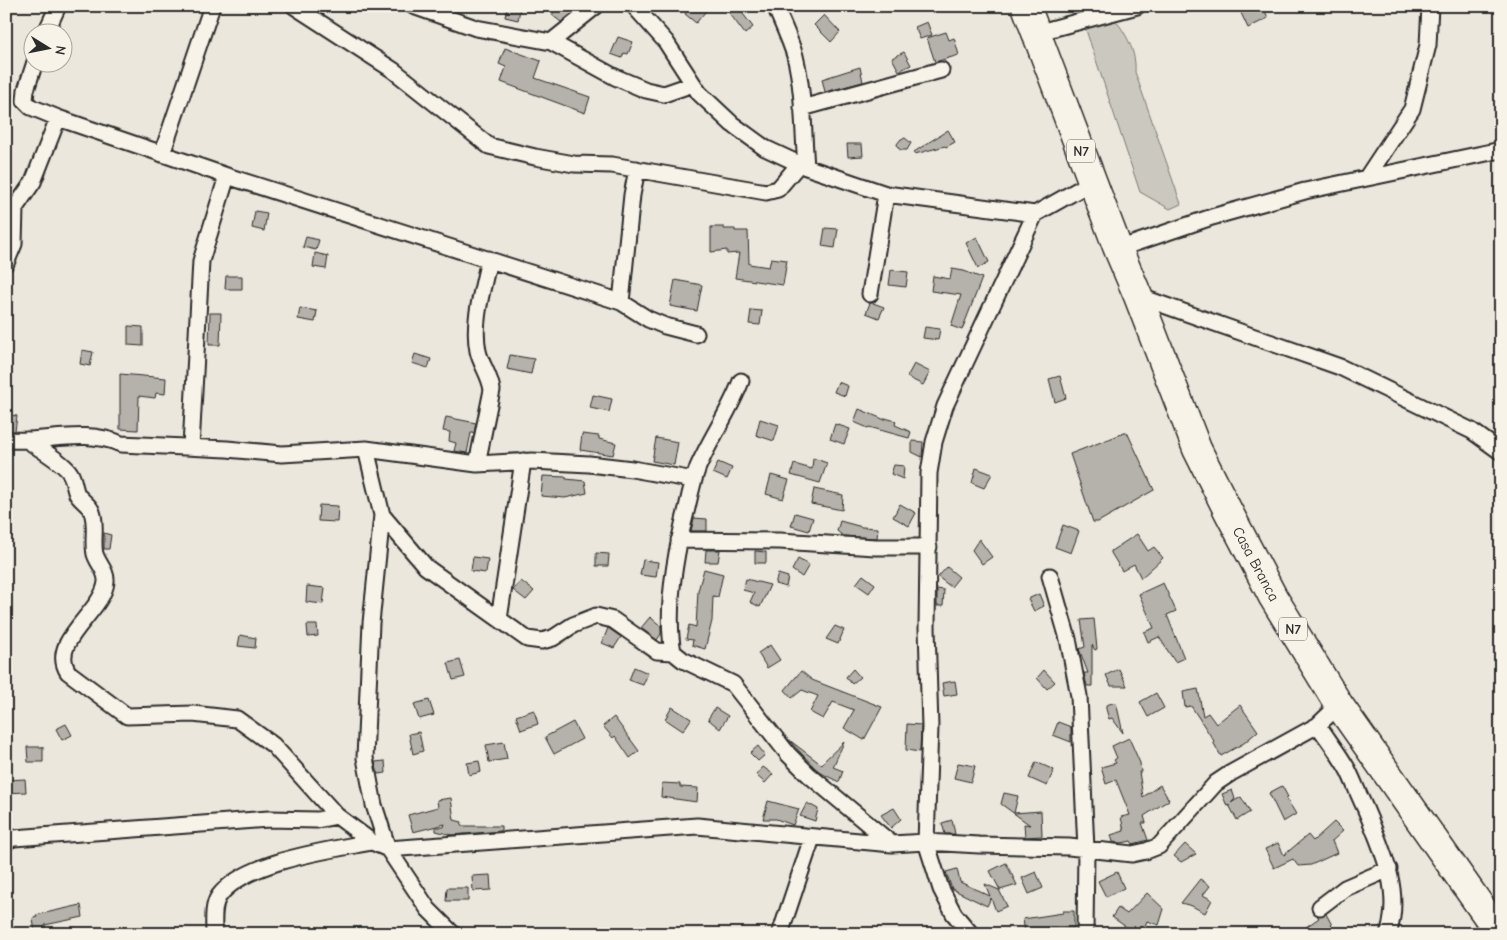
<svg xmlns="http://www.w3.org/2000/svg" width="1507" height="940" font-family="'Comic Neue',sans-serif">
<rect width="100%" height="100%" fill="#ebe7dd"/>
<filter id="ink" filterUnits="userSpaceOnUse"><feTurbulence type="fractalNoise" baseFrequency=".02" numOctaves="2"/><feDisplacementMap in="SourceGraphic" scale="10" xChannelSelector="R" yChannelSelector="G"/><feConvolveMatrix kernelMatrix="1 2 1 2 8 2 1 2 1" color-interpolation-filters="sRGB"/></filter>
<g filter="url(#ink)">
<!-- green -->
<path fill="#cbc8bf" stroke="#7b7a75" d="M1104,8C1121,24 1137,48 1135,72L1181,204L1170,209L1140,192L1084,24L1094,21L1091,10Z"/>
<!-- building -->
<path fill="#b5b2ab" stroke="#2b2b2b" d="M559,6H566L574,12L561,22L552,15Z
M692,6H710L696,23L685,14Z
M724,6H737L753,27L745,34Z
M1254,6H1263L1268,18L1248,28L1241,13Z
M507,7L520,9L518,20L505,17Z
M824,15L840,32L831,42L814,25Z
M927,22L932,35L920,39L915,27Z
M946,32L949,40L954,38L959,55L935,62L927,38Z
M618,37L633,42L628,54L624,53L622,58L611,54Z
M505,48L541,61L535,78L590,97L585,113L501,82L506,67L499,64Z
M904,52L911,65L899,71L892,58Z
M860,67L863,82L825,92L822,79Z
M948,130L955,142L946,147L945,146L915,154L914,152Z
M905,138L911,143L907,150H901L898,148L897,144L901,139Z
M847,144H862L863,156L848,157Z
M255,211L267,213L264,231L252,228Z
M711,227H724V229H735V231H748L749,264L769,267L771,258L787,260L783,285L735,278L739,253L727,254V250L711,252Z
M825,228L838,229L835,248L822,246Z
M306,237L319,240L316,250L303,247Z
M977,237L989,262L978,268L966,243Z
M315,253L328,256L326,269L313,267Z
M952,269L964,271L982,278L962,330L951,326L961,295L931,291L933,276L950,279Z
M891,270L908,272L906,287L889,285Z
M226,276H242V289H225Z
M675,280L702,285L697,311L670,306Z
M870,303H873L884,307L879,318L866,313Z
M300,308L317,311L315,322L298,319Z
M751,310L762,311L760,325L749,324Z
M210,313H221L220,345H209Z
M128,326L143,327V346L128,345Z
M925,327L940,329L938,340L923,338Z
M82,350L93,352L90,366L80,364Z
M415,354L431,359L428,368L412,363Z
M510,355L534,359L531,374L507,369Z
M914,364L930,372L923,385L907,377Z
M120,374L166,378L165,394L156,393L155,398L139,396L138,430L120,429Z
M1060,376L1066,398L1055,402L1049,379Z
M838,382L848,386L845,396L834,392Z
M593,395L612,399L609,412L590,408Z
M859,409L885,420V418L896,421L895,425L911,432L909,438L869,427L868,428L854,422Z
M6,414L17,416L15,431H6Z
M446,417L476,423L474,433H471L467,453L454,451L456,443L449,441L450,432L443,431Z
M760,419L779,425L774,441L756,435Z
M835,424L850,429L844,444L830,439Z
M1127,432L1154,490L1098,522H1093L1070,454Z
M582,434L599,436V439L616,443L613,455L580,450Z
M656,438L678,442L674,465L652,461Z
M912,441L923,442L922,457L912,452Z
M813,458L827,463L820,483L791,475L794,464L812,469Z
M718,462L732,468L727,479L713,473Z
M894,465L904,466L903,479L891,474Z
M976,468L992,474L984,488L972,483Z
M771,475L789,480L783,499L766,494Z
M543,476L566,477V479L585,481L587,493L565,498L541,496Z
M814,489L843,495L842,510L811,504Z
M900,504L916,513L909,526L893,517Z
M319,505L338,506L337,522L318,521Z
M795,513L813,518L809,531L791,526Z
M694,518L707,519V531H691Z
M840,521L862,527L878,528L877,538L843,536L837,531Z
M1063,525L1079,531L1071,553L1055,547Z
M104,533L111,535L109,549H104Z
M1137,534L1148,551L1154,547L1163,558L1141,578L1134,564L1122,571L1111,553V551Z
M979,539L992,557L982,564L972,550Z
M706,550H720L718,562H705Z
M755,551L766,552V563H755Z
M596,553L609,554L608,566H596Z
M473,557L488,559L486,573L471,571Z
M798,559L809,565L802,577L792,570Z
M643,560L658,562L656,577L640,575Z
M947,567L959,577L951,587L938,577Z
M704,569L723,574L718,597L713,596L712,621L705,649L692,645L693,640L686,639L689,625L696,627L698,591Z
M778,574L788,577L786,587L775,584Z
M863,575L875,584L869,593L856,584Z
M746,579L770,585L760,607L750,602L754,593L743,590Z
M521,581L534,591L526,600L513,590Z
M1163,583L1176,611L1167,615L1184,658L1175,662L1159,637L1148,642L1144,632L1154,628L1139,594Z
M307,586L325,588L323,604L306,602Z
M937,589L944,590L943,606H937Z
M1039,594L1044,606L1034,611L1028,599Z
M650,617L661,626V634L657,640L641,628Z
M1094,619L1097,649L1095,650L1092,645V686H1087L1084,673H1088L1079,649L1085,647L1081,620Z
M307,625H317L318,636L308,637Z
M835,626L844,630L838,644L826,639Z
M608,628L621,637L614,648L602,643Z
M240,635L256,638L255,648L238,646Z
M770,645L780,660L767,668L758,653Z
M460,660L465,677L453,680L448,663Z
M634,667L648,673L643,685L629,680Z
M853,669L860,677L852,684L846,677Z
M1119,669L1127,686H1111L1106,675Z
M1044,670L1055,682L1047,689L1037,678Z
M801,671L812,680L882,707L864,740L844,728L854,710L833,702L823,719L810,712L818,696L802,690L792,698L785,690Z
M955,681L957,694L944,696L942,683Z
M1198,689L1203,716L1208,713L1216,724L1240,705L1258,731L1244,743L1221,756L1213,742L1214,741L1191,706L1185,707L1183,692Z
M1156,693L1164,708L1148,717L1140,702Z
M429,700L434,715L419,719L414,704Z
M1116,702L1123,733L1112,718L1109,719L1106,709V705Z
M672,707L691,719L683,731L665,719Z
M715,708L728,716L720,729L708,719Z
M534,710L538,724L521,730L516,716Z
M614,717L639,751L630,758L615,736L613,738L603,726Z
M573,722L582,739L554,754L545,737Z
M1058,722L1071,727V742L1053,735Z
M66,724L72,735L62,740L56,729Z
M907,724L921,725L920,752L906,750Z
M419,732L423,751L413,754L409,734Z
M1129,738L1140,763L1141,772H1139L1143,797L1160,785L1169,800L1144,816L1146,823H1142L1148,840L1133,844L1131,841L1122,843L1113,842L1111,835L1124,831L1121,817L1130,815L1116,780L1106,784L1101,767L1116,763L1114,760L1117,758L1112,746Z
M788,739L822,765L824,761L844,742L833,767L843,771L839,782L823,774L815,768Z
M504,742L507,759L489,762L486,745Z
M758,746L765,755L758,761L750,753Z
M27,747H43V762H28Z
M385,761L386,773L378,774L375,762Z
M479,761L481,772L469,775L467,763Z
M1036,762L1054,770L1047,786L1029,778Z
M958,763L975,766L971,782L954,778Z
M763,767L773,774L765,783L756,775Z
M25,779L26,792L7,793V780Z
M662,783L680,784V787L698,788L697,802L661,797Z
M1282,786L1288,797L1286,798L1296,814L1283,822L1269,793Z
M1232,790L1235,799L1231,803L1241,797L1250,812L1237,820L1229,805L1227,806L1222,794Z
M1004,793L1018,796L1014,813L1041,811L1042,836L1025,837L1024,824L1030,825L1001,804Z
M451,798L454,820L462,822L461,826H501V831L452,835L436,831V827H444L445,824L413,832L408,815L438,807L437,800Z
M768,801L799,809L793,825L776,819H763Z
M807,803L818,809L815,821L800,816Z
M894,808L901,819L891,828L881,815Z
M952,820L955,834H945L942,823Z
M1334,822L1343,831L1332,841L1337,853L1311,865L1298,866L1293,859L1274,868L1265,849L1278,843L1284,855L1308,835L1313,841Z
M1185,844L1196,854L1181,862L1174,856Z
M1006,863L1017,885L1000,890L990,871Z
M957,869L960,882L990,896L985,884L999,890L1007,906L996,911L991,898L987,906L952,889L946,872Z
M1036,872L1043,888L1029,894L1022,878Z
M1117,872L1124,888L1106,897L1098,881Z
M490,875L491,890L473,891L472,876Z
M1200,879L1210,886L1203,895L1212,900L1205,913L1192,906L1181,903Z
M447,888H468V901H446Z
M1147,893L1164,909L1159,925L1147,921L1142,934H1123L1126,927L1112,917L1118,908L1127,914Z
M81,905L83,917L45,925L46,934H35L33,918L37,917L36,915Z
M1063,911H1074V928H1047L1048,934H1025L1023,919L1063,913Z
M1326,914L1332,925L1324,934H1313L1306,927L1319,918L1317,916Z"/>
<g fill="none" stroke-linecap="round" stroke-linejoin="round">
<!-- street casing -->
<g stroke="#2b2b2b" stroke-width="19">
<path id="street" d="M294,6L393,70L489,146L535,157L574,164L612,165L766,192L778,189L799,164
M413,6L476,28L551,42L615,77L646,90L664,94L693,84
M634,6L666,42L699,93L732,124L765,148L806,167L886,194L1035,214L1092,182
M775,6C782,23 790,39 795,56C804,92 803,130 806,167
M46,32L58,6
M1036,33L1137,6
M551,42L596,6
M35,62L26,90L25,101L31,107L58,118L227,176L621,302L632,195L637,169
M802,108L941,70
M162,154L212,6
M1367,177L1412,109L1428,45L1430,6
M1118,249L1212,217L1305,191L1501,150
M6,263L14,244L15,208L33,182L58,118
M870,294L886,194
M1138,296L1340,367L1472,431L1501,452
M621,302L648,319L665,326L696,334
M741,381C730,411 711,437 698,467C693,480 690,494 687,508C676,551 665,608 673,652L683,660L733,684L788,754L809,775L892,844
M6,440C44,443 85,428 121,444L227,449L282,454L366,449L477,464L532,461L589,464L632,469L694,480
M27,440C37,447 64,463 70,473C74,479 74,488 77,494C81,501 90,505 92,512C97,525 92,541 95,554C98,564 107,571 106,582C103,612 48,641 68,672L127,716L193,714L237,719L273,745L337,816
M191,447L201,261L227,176
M366,449L382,515L426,567L527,639L542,641L553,638L573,625L596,616L613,620L657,651L673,652
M477,464L492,390C490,375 481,365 478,351C472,321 483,289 489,259
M382,515L371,623L365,758L374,805L388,849L428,909L453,934
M679,540L780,541L875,547H929
M1050,576L1068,639L1079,696L1086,849L1085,934
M499,619L523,461
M1318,725C1328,740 1339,754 1348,770C1354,782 1359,796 1365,808C1381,847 1403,891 1388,934
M6,841L14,838L269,819L317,820L337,816L372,842L388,849L697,826L892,844L926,842L979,845L1069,847L1132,854L1146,851L1159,846L1216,783L1231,773L1318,725L1339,705
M1320,907L1345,888L1389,869
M214,934C214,922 212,906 219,896C245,861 330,850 372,842
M780,934L812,838
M971,934L954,914L941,889L926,842L930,727L927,628L929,473L934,442L945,406L1035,214"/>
</g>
<!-- highway casing -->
<g stroke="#2b2b2b" stroke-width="31">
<path id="highway" d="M1026,6L1118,249L1138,296L1197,449L1228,511L1273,597L1339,705L1500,934"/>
</g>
<!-- street -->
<use href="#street" stroke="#f7f3e8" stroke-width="15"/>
<!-- highway -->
<use href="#highway" stroke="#f7f3e8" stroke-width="28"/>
</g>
</g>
<g text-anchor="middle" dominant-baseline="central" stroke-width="4" stroke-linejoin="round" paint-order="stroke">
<!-- shield labels -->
<g fill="#f7f3e8" stroke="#686764" stroke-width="1">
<rect x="1067" y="139.5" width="28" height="23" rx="4"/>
<rect x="1279" y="617.5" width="28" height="23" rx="4"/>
</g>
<g font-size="14" font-weight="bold" fill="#2b2b2b">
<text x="1081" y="151">N7</text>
<text x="1293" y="629">N7</text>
</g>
<!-- street labels -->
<g font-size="15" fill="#2b2b2b" stroke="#f7f3e8">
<text transform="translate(1256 564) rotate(62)">Casa Branca</text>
</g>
</g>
<!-- margin -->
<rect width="1507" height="940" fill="none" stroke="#f7f3e8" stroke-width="25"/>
<rect x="12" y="12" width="1482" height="915" fill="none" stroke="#2b2b2b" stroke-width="2" filter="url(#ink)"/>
<!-- north arrow -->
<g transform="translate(48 48) rotate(100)"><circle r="24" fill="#f7f3e8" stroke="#a5a39c"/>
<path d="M0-4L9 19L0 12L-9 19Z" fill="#2b2b2b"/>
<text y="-8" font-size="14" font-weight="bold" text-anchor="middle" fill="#2b2b2b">N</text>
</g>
</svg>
